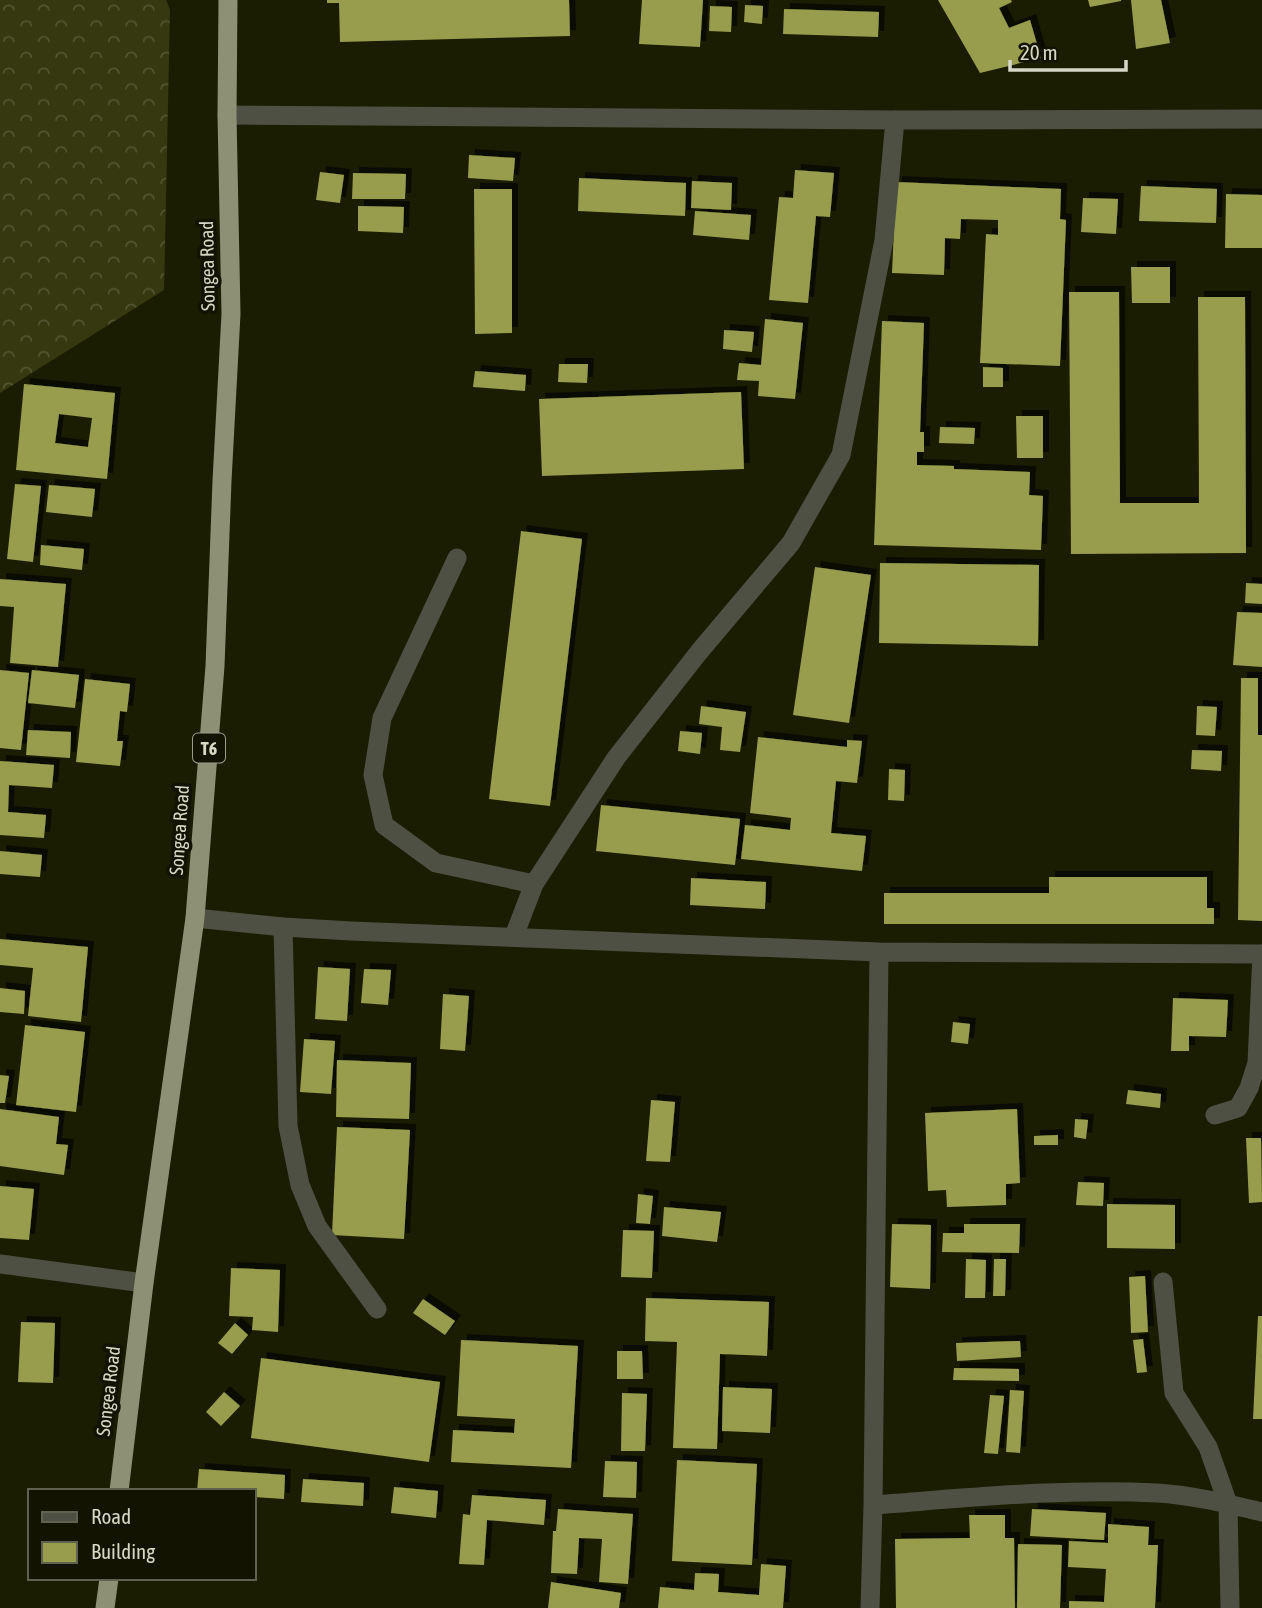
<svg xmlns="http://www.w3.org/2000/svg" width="1262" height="1608" font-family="'Asap Condensed',sans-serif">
<defs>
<pattern id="forest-crowns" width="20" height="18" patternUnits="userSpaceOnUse" patternTransform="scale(1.75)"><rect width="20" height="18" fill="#36390f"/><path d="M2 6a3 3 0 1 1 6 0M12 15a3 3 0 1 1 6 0" fill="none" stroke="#525530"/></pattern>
<filter id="shadow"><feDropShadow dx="6" dy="-6" stdDeviation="0" flood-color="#0009"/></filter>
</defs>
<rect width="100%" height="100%" fill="#1b1d02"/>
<!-- forest -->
<path fill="url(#forest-crowns)" d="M0,0H166L170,10L164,290L0,393Z"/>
<!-- building -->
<path fill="#979d4d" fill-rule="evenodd" filter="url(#shadow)" d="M327,0H569L570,36L340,42L339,3H327Z
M642,0H703L700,47L639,44Z
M938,0H1011L1012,2L999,8L1009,28L1030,20L1041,58L980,73Z
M1088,0H1121V1L1090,7Z
M1131,0H1161L1170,43L1136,49Z
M745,5L763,6L762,24L744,22Z
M710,6L732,7L731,32L709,31Z
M784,9L879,12L878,37L783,34Z
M469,155L515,158L513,181L468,178Z
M795,170L834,173L830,217L816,216L808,303L769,300L779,197L793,198Z
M320,172L344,175L340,203L316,200Z
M353,173L406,174L405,199H352Z
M579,178L686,183L685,216L578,211Z
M692,181L732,183L731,210L691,208Z
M896,182L1061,189L1060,219L1066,220L1060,366L980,363L986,234L998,235V220L961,219L960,239L945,238L944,275L892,273Z
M1141,186L1217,189L1216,223L1139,221Z
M474,189H512V333L475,334Z
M1226,194L1262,195V248H1225Z
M1083,198L1118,199L1116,234L1081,232Z
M358,206L404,207L403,233L358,231Z
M695,211L751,215L749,240L693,235Z
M1131,267H1170V303H1132Z
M1069,292H1119L1120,503H1199L1198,297H1245L1246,553L1071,554Z
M765,319L803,323L795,399L758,396L759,381L737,380L739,363L761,365Z
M882,321L924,323L920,432H924V452H917V465L954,466V469L1030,472L1029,495L1043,496L1041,550L874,545Z
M724,330L754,332L752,352L723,349Z
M559,364H588L587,383L558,382Z
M983,367L1003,368V387H983Z
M475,371L526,375L525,391L473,387Z
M24,384L115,393L107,479L16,470ZM59,414L92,418L88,447L55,443Z
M741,392L744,469L542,476L539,399Z
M1016,416H1043V458H1017Z
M940,427L975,428L974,444L939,443Z
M15,484L41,486L33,562L7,559Z
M49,485L95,489L92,517L46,512Z
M521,531L582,539L550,806L489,799Z
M41,545L84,549L82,570L40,565Z
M880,563L1039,565L1038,646L879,643Z
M815,567L871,575L849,723L793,715Z
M0,579L66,584L58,667L10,663L14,607L0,606Z
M1246,583L1262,584V604L1245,603Z
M1237,612L1262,613V667L1233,665Z
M0,670L29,673L21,750L0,748Z
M32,670L79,675L75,708L28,703Z
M1241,678H1258V735H1262V921L1238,920Z
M85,679L130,684L127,712L120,711L117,741H123L120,766L76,762Z
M701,706L746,712L740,752L720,750L722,727L699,724Z
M1197,706L1217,707L1215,736L1196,735Z
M28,730L71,732L70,758L26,755Z
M680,731L702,733L700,754L678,751Z
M758,737L847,747V740L862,741L857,783L836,781L831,833L866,836L862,871L741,859L745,825L790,830L791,818L750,813Z
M1192,750L1222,751L1221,771L1191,769Z
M0,761L54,765L52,788L9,785L8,812L46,815L44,838L0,835Z
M889,769L905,770L904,801L888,800Z
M601,805L740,819L735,865L596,851Z
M0,851L42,855L40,877L0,874Z
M1049,877H1207V908H1214V924H884V893H1049Z
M691,878L766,882L765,909L690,905Z
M0,939L88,947L81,1022L28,1016L33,968L0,965Z
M318,967L350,969L347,1021L315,1019Z
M364,969L391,970L388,1005L361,1003Z
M0,988L25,991L24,1014L0,1012Z
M443,994L469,996L465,1051L440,1049Z
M1173,998L1228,1000L1226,1037L1189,1036V1051H1171Z
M953,1022L970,1024L968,1044L951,1042Z
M25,1025L85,1032L76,1112L16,1105Z
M304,1039L335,1041L331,1094L300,1092Z
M337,1060L411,1063L409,1119L336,1117Z
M0,1075L9,1076L5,1103H0Z
M1128,1090L1161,1094L1160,1108L1126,1104Z
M651,1100L675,1102L670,1162L646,1161Z
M0,1109L59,1117L56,1144L68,1145L64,1175L0,1166Z
M1017,1109L1020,1183L1006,1184V1205L947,1207L946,1190L928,1191L925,1113Z
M1075,1119L1088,1120L1086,1139L1074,1137Z
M337,1127L410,1130L404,1239L332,1235Z
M1058,1135V1145H1034V1136Z
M1246,1138H1261L1262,1202L1249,1203Z
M1078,1182L1104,1183L1103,1206L1076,1205Z
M0,1186L34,1189L29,1240L0,1238Z
M638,1194L653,1196L650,1224L636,1223Z
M1107,1204L1175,1205V1249L1107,1248Z
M664,1207L721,1212L717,1242L662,1236Z
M892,1224L931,1225L930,1289L890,1287Z
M964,1224H1020L1019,1253L942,1252L943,1233H964Z
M623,1230L654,1231L652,1278L621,1277Z
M966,1259L986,1260L985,1298H965Z
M994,1259H1006L1005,1296H993Z
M231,1268L280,1270L278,1332L252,1330L253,1317L229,1316Z
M1145,1276L1148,1332L1131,1333L1129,1277Z
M646,1298L769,1302L767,1356L720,1354L717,1449L673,1448L677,1342L645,1341Z
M423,1299L455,1321L445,1335L413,1313Z
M1258,1316H1262V1419H1253Z
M21,1322L55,1323L53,1383L18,1382Z
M235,1323L248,1335L232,1354L218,1343Z
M1143,1339L1147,1372L1137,1373L1133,1340Z
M461,1340L578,1346L571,1468L451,1462L453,1430L514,1433L515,1419L457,1416Z
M1020,1341L1021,1357L957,1361L956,1343Z
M617,1351H642L643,1379H617Z
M261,1358L440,1382L429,1462L251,1438Z
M954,1368L1019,1369V1381L953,1380Z
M723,1387L772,1389L770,1433L722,1431Z
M1010,1390L1024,1391L1020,1453L1006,1452Z
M224,1392L240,1406L221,1426L206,1412Z
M622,1393L647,1394L645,1451H621Z
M990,1395L1004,1396L998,1454L984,1453Z
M677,1460L757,1464L752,1565L672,1561Z
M605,1461L637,1462L636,1498L603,1497Z
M199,1469L285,1475L284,1499L254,1497V1491H197Z
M303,1479L364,1483L363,1506L301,1502Z
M394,1487L438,1491L436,1518L391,1513Z
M472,1495L546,1500L544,1525L487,1520L484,1565L459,1564L463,1514L470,1515Z
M558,1509L633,1514L628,1584L599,1582L602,1539L579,1538L577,1574L551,1573L553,1531H556Z
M1032,1509L1106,1513L1104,1540L1030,1536Z
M969,1515H1005V1538H1014L1015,1608H896L895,1539L970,1538Z
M1108,1524L1149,1527L1148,1545H1158L1155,1608H1069V1601L1104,1602L1106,1569L1068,1567L1069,1541L1108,1543Z
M1018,1544L1062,1545L1060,1608H1017Z
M761,1564L786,1566L783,1608H658L660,1587L694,1590L695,1573L719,1574L718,1592L759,1595Z
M551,1582L621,1593L619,1608H548Z"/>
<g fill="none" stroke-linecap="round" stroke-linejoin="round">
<!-- service -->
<path stroke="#4f5044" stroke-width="19" d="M457,558L382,718L373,775L384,825L436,863L534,884
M283,927L288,1126L300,1185L317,1226L377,1309
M514,936L534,884L616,758L699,652L791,543L841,455L884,240L895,120
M1215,1115L1238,1108L1249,1088L1257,1063L1262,954
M1163,1282L1174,1393L1208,1447L1228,1504"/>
<!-- minor -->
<path stroke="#4f5044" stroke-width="19" d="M227,115L895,120L1262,119
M195,918L283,927L351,931L879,952L1262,954
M0,1264L144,1283
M1228,1504L1230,1608
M873,1505C967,1498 1062,1488 1157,1493C1192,1495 1228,1504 1262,1512
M870,1608L873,1505L879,952"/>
<!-- trunk -->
<path stroke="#8d9074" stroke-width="19" d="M119,1491L144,1283L195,918L215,666L222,481L231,314L227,115L228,0
M105,1608L109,1578"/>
</g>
<g text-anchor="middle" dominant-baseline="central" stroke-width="7" stroke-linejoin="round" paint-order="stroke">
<!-- shield labels -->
<rect fill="#121300" stroke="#9b9d8b" stroke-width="2" x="193" y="733.5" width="32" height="29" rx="5"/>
<g font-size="18" font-weight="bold" fill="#d6d8c7">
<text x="209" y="748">T6</text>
</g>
<!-- street labels -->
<g font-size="19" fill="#d6d8c7" stroke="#121300">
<text transform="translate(207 266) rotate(-91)">Songea Road</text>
<text transform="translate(179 830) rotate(-86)">Songea Road</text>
<text transform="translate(108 1391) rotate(-83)">Songea Road</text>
</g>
</g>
<!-- legend -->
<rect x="28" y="1489" width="228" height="91" fill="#121300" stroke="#606250" stroke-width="2"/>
<rect x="42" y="1512" width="35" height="10" fill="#4f5044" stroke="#606250" stroke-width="2"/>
<text x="91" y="1524" font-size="21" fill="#d6d8c7">Road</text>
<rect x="42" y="1542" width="35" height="21" fill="#979d4d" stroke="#606250" stroke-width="2"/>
<text x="91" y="1559" font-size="21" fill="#d6d8c7">Building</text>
<!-- scale -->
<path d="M1010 60v10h116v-10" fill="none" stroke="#d6d8c7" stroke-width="3.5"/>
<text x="1020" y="60" font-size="21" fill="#d6d8c7" stroke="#121300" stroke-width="5" paint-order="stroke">20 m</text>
</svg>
